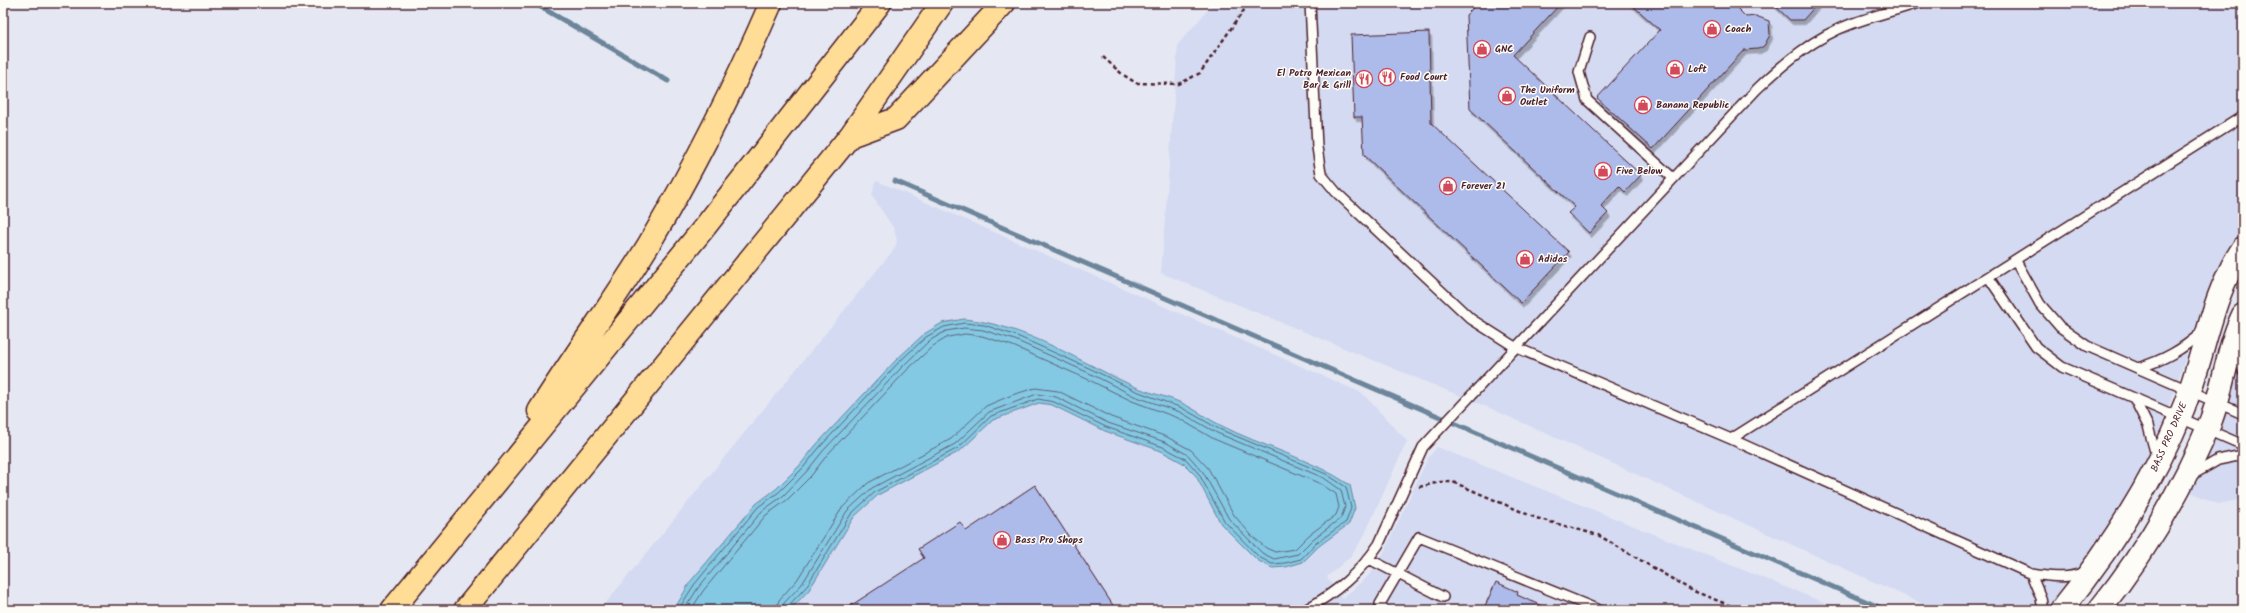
<svg xmlns="http://www.w3.org/2000/svg" width="2246" height="613" font-family="Kalam,sans-serif">
<defs>
<filter id="shadow"><feDropShadow dx="2.5" dy="4.5" stdDeviation="0" flood-color="#0004"/></filter>
</defs>
<rect width="100%" height="100%" fill="#e5e8f3"/>
<filter id="ink" filterUnits="userSpaceOnUse"><feTurbulence type="fractalNoise" baseFrequency=".025" numOctaves="2"/><feDisplacementMap in="SourceGraphic" scale="8" xChannelSelector="R" yChannelSelector="G"/><feConvolveMatrix kernelMatrix="1 2 1 2 8 2 1 2 1" color-interpolation-filters="sRGB"/></filter>
<g filter="url(#ink)">
<!-- built -->
<path fill="#d4daf1" d="M1214,3H2243V224L2215,275L2149,461L2082,568L2047,610H1936L1492,409L1161,273L1178,44Z
M877,181L1362,393L1407,441L1364,536L1350,557L1327,577L1342,599L1369,575L1383,554L1428,458L1437,447L1843,610H600L895,248L897,241L894,229L872,196L875,182Z
M2243,348V499L2218,504L2186,490L2232,383Z"/>
<!-- water -->
<path fill="#83c9e4" stroke="#6c859a" d="M964,319C1027,325 1081,363 1138,388C1153,394 1169,397 1184,404C1196,410 1208,419 1220,425C1263,447 1310,458 1350,485L1355,508L1349,524L1319,546L1303,562L1286,567L1272,568L1257,560L1221,524L1196,476L1183,463L1161,451L1105,431L1052,405L1039,403L993,420L960,451L878,495L854,517L809,590L790,610H674L690,582L756,504L776,489L800,465L816,445L896,360L924,334L942,323Z"/>
<g fill="none" stroke-linecap="round" stroke-linejoin="round">
<!-- shore -->
<path stroke="#616375" stroke-width="1" d="M678,610L694,585L758,507L779,492L803,468L819,448L899,362L926,337L944,327L964,323L984,325L1017,336L1091,369L1136,391L1182,408L1219,429L1326,474L1346,487L1351,508L1346,522L1316,543L1301,559L1285,563L1272,564L1259,557L1225,522L1199,474L1186,459L1163,447L1106,427L1054,402L1038,399L991,416L958,448L875,492L851,514L806,587L788,606L787,610
M684,610L698,588L762,511L783,496L807,471L823,451L903,366L929,341L946,331L964,328L983,330L1015,340L1089,373L1134,396L1180,412L1217,433L1324,478L1341,490L1345,507L1341,518L1313,539L1298,554L1274,559L1262,553L1229,519L1203,472L1188,455L1165,442L1108,423L1056,397L1037,394L989,412L955,444L872,488L847,511L802,584L784,603L782,610
M691,610L703,591L766,515L787,500L811,476L827,455L907,370L933,346L948,337L965,334L982,336L1013,346L1087,379L1132,401L1178,418L1214,439L1321,484L1336,494L1339,507L1336,515L1309,535L1295,549L1275,552L1266,548L1252,536L1234,515L1208,468L1191,450L1167,437L1111,417L1058,391L1035,388L1012,395L986,406L951,439L868,483L842,508L797,580L779,600L776,610"/>
<!-- stream -->
<path stroke="#6c859a" stroke-width="5" d="M534,3L668,81
M895,181L1886,610"/>
</g>
<!-- building -->
<path fill="#adbbeb" stroke="#4a1f2b" filter="url(#shadow)" d="M1478,3H1561L1513,55L1641,175L1625,192L1619,186L1601,206L1608,213L1589,233L1568,213L1575,207L1470,109L1466,15Z
M1630,3H1732L1746,17L1756,16L1769,21L1770,35L1764,46L1758,49L1744,50L1653,149L1597,98L1660,30Z
M1772,3H1818L1803,20H1790Z
M1429,32L1431,123L1569,252L1521,303L1364,155L1362,117H1354L1351,35Z
M1035,485L1116,610H844L924,558L918,549L960,522L966,531Z
M1496,582L1518,592L1517,595L1551,610H1483Z"/>
<g fill="none" stroke-linecap="round" stroke-linejoin="round">
<!-- lane casing -->
<g stroke="#4a1f2b" stroke-width="12">
<path id="lane" d="M1310,3L1317,147L1321,174L1336,192L1471,319L1515,347L1731,439L2031,574C2048,576 2067,580 2084,572
M1590,37L1579,72L1587,100L1673,178
M2016,261L2040,304L2060,327L2087,346L2243,414
M1989,278L2036,347L2062,367L2243,445
M2237,347L2243,371
M2138,368C2164,360 2182,350 2202,332
M2134,398L2148,426L2157,459
M1731,439L2243,116
M2192,475L2218,460L2243,455
M1369,559L1443,597
M2031,574L2041,598L2043,610
M1305,610C1335,593 1359,574 1379,544L1423,447L1757,89C1784,63 1815,37 1851,24C1873,16 1896,10 1919,3
M1384,610L1380,604L1419,537L1599,610"/>
</g>
<!-- secondary casing -->
<g stroke="#4a1f2b" stroke-width="25">
<path id="secondary" d="M2061,610C2111,548 2153,483 2183,409C2205,356 2210,297 2243,248
M2099,610C2145,553 2183,488 2211,420C2224,386 2227,348 2243,315"/>
</g>
<!-- highway casing -->
<g stroke="#4a1f2b" stroke-width="25">
<path id="highway" d="M850,136L896,119L1004,3
M539,411C574,355 614,301 649,244C695,166 735,86 771,3
M392,610L704,228L880,3
M465,610L850,136L942,3"/>
</g>
<!-- path -->
<path stroke="#4a1f2b" stroke-width="2.5" stroke-dasharray="4 3" stroke-linecap="butt" d="M1103,57L1122,74L1136,83L1179,84L1200,73L1249,3
M1419,487L1440,482H1453L1536,518L1598,535L1691,590L1741,610"/>
<!-- lane -->
<use href="#lane" stroke="#fdfcf7" stroke-width="9"/>
<!-- secondary -->
<use href="#secondary" stroke="#fdfcf7" stroke-width="22"/>
<!-- highway -->
<use href="#highway" stroke="#ffdd96" stroke-width="22"/>
</g>
</g>
<!-- icons -->
<defs>
<g id="shop-ring" transform="scale(0.9)"><circle r="9.5" fill="#fdfcf7" stroke="#d1495b" stroke-width="1.5"/><path d="M-5-2.5h2.3a2.7 3.5 0 0 1 5.4 0H5L5.5 6h-11ZM-1.5-2.5h3a1.5 2.3 0 0 0-3 0Z" fill="#d1495b"/></g>
<g id="restaurant-ring" transform="scale(0.9)"><circle r="9.5" fill="#fdfcf7" stroke="#d1495b" stroke-width="1.5"/><path d="M-5-6h1v4h1v-4h1v4h1v-4h1v5L-1.5 .5V6h-2V.5L-5-1ZM5-6V6H3V1.5H1.5Q1.5-4 5-6Z" fill="#d1495b"/></g>
</defs>
<g fill-rule="evenodd">
<use href="#shop-ring" x="1712" y="29"/>
<use href="#shop-ring" x="1482" y="49"/>
<use href="#shop-ring" x="1675" y="69"/>
<use href="#restaurant-ring" x="1387" y="77"/>
<use href="#restaurant-ring" x="1364" y="79"/>
<use href="#shop-ring" x="1507" y="96"/>
<use href="#shop-ring" x="1643" y="105"/>
<use href="#shop-ring" x="1603" y="171"/>
<use href="#shop-ring" x="1448" y="186"/>
<use href="#shop-ring" x="1525" y="259"/>
<use href="#shop-ring" x="1002" y="540"/>
</g>
<g text-anchor="middle" dominant-baseline="central" stroke-width="3" stroke-linejoin="round" paint-order="stroke">
<!-- poi labels -->
<g font-size="10" font-weight="bold" fill="#4a1f2b" stroke="#fdfcf7" text-anchor="start">
<text x="1725" y="29">Coach</text>
<text x="1495" y="49">GNC</text>
<text x="1688" y="69">Loft</text>
<text x="1351" y="73" text-anchor="end">El Potro Mexican<tspan x="1351" dy="12">Bar &amp; Grill</tspan></text>
<text x="1400" y="77">Food Court</text>
<text x="1520" y="90">The Uniform<tspan x="1520" dy="12">Outlet</tspan></text>
<text x="1656" y="105">Banana Republic</text>
<text x="1616" y="171">Five Below</text>
<text x="1461" y="186">Forever 21</text>
<text x="1538" y="259">Adidas</text>
<text x="1015" y="540">Bass Pro Shops</text>
</g>
<!-- street labels -->
<g font-size="10" fill="#4a1f2b" stroke="#fdfcf7">
<text transform="translate(2169 437) rotate(-66)">BASS PRO DRIVE</text>
</g>
</g>
<!-- margin -->
<rect width="2246" height="613" fill="none" stroke="#fdfcf7" stroke-width="16"/>
<rect x="8" y="8" width="2230" height="597" fill="none" stroke="#4a1f2b" stroke-width="1.5" filter="url(#ink)"/>
</svg>
